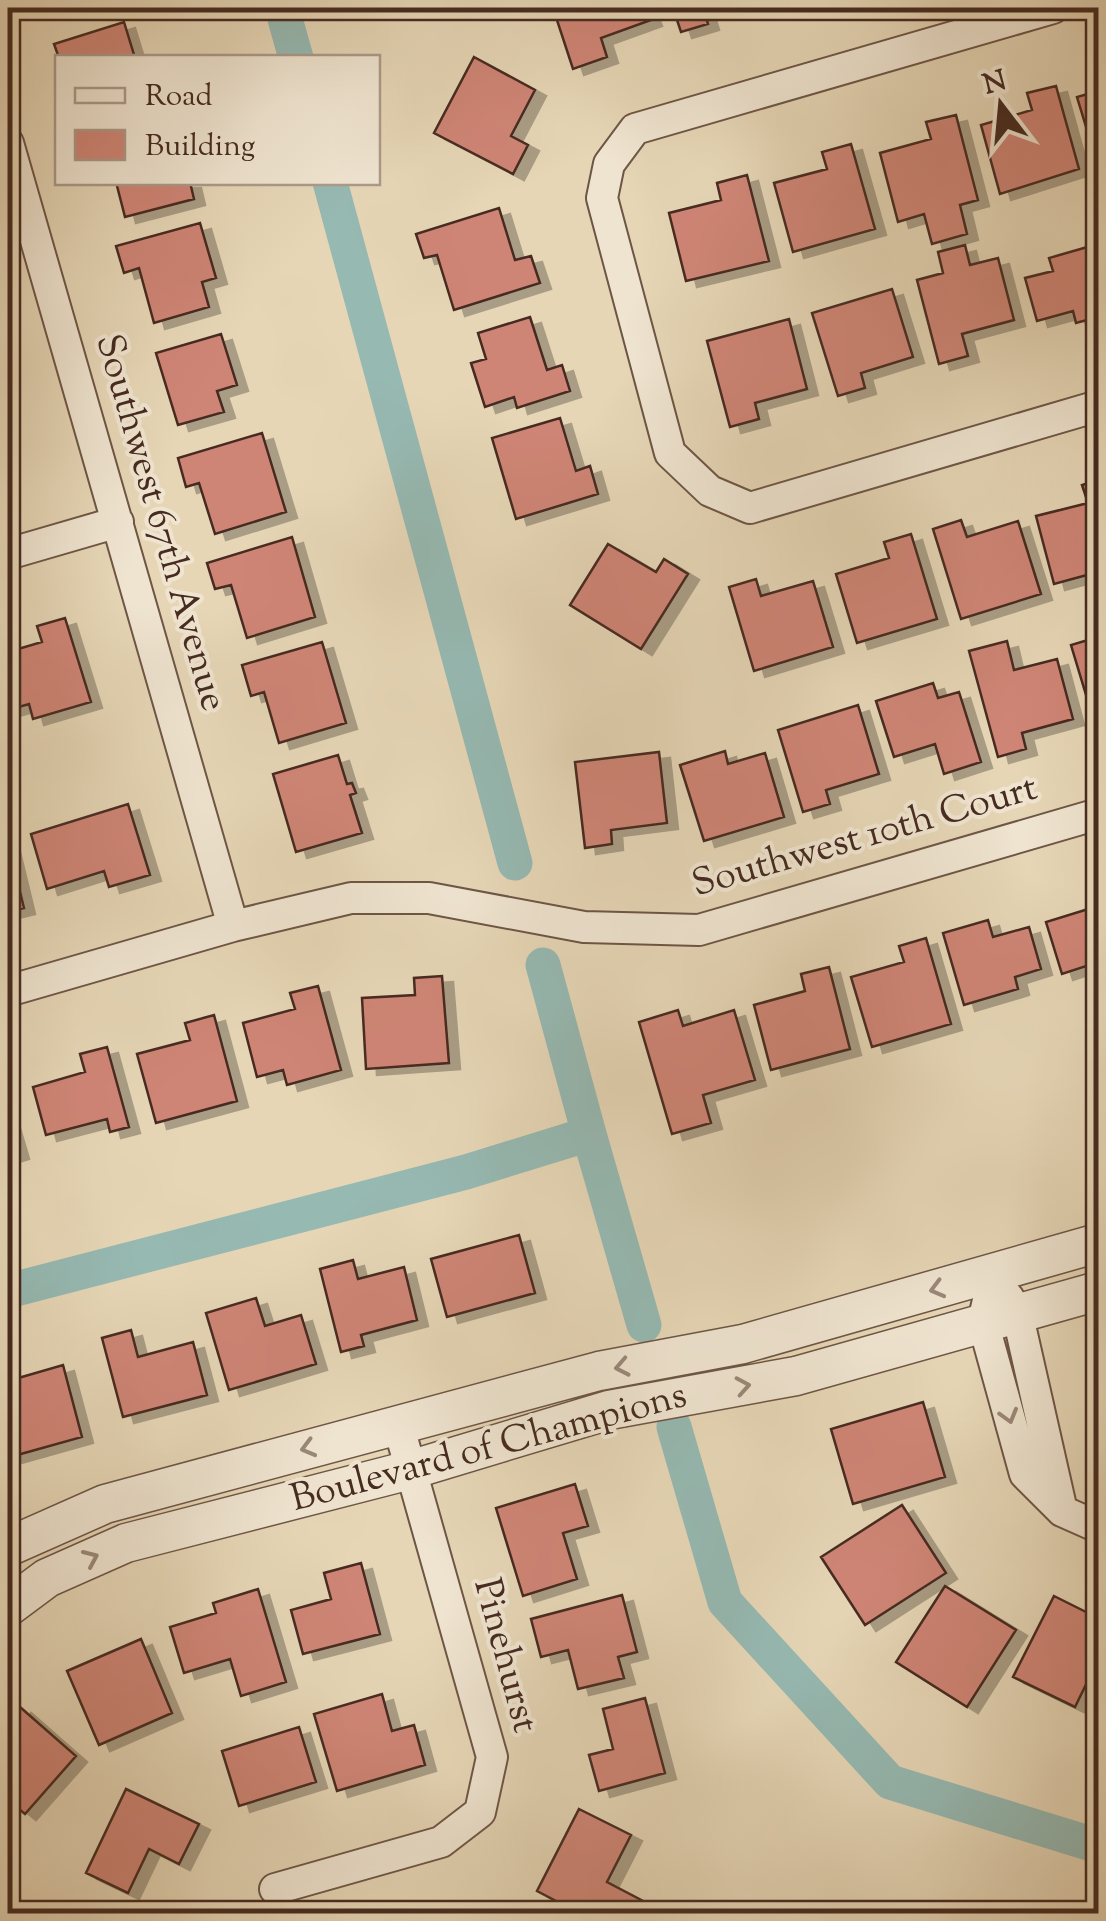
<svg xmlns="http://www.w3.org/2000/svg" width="1106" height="1921" font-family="'Sorts Mill Goudy',serif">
<defs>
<filter id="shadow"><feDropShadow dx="11" dy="6" stdDeviation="0" flood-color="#0004"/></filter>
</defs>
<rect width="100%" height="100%" fill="#e6d6b6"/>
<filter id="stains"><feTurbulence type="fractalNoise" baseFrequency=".002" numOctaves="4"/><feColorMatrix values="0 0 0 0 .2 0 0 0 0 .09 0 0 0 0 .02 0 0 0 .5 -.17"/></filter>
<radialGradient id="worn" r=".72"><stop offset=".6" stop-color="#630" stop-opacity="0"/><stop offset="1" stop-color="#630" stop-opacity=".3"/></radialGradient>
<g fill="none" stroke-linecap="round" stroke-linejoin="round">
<!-- canal -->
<path stroke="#96b9b2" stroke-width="35" d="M282,8L296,58
M330,182L515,863
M543,965L589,1134
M8,1291L466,1172L589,1134L644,1325
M674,1427L725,1602L890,1782L1098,1846"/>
</g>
<!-- building -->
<path fill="#cf8576" stroke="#462b20" stroke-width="2.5" filter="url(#shadow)" d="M553,8H646L651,20L601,38L607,57L573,69Z
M673,8H703L708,24L681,32Z
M124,22L135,58H59L54,44Z
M474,57L535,90L511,136L528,145L513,174L434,133Z
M1056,86L1079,169L1000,194L981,125L1032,110L1027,93Z
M1098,91V163H1097L1077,97Z
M956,115L978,200L960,205L967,234L932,244L924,214L898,222L880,153L931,139L926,122Z
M851,144L875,229L793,252L774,183L827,169L822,152Z
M747,175L769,261L686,281L669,213L721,200L717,183Z
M116,182H190L194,199L125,217Z
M499,208L515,260L531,256L540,283L454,310L437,255L424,258L416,234Z
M200,223L216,278L202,282L209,307L154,323L139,268L124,273L116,246Z
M1098,244V317L1076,323L1073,311L1037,321L1025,278L1053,271L1049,258Z
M965,245L970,265L998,258L1014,320L962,334L968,356L939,364L917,280L943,273L938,252Z
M892,289L913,357L861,373L865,388L838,396L812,313Z
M530,317L547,370L562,365L570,391L517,408L514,397L485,407L471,363L486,359L478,333Z
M789,319L807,389L755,403L759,419L730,427L707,341Z
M221,334L237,385L217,391L224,412L178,425L156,353Z
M560,418L576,471L590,466L598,494L516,519L492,438Z
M262,433L286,512L215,534L199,483L186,487L178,458Z
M1098,480V572L1054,584L1036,516L1088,503L1082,485Z
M961,520L967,537L1018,521L1041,594L961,619L933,529Z
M911,534L937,619L857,643L836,574L889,558L884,542Z
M292,537L315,617L247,638L231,585L215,589L207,563Z
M608,544L656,572L664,559L688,574L641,649L570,605Z
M756,579L761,596L813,581L833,647L754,671L729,587Z
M65,618L91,702L33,719L29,704L8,710V652L42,642L37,626Z
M1098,637V728H1096L1071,645Z
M1007,641L1014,670L1057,659L1073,719L1022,733L1026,749L998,757L969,651Z
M322,642L346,723L279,743L264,692L251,696L242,665Z
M933,683L938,698L959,692L981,762L944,774L935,744L894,757L876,701Z
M858,705L879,774L826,790L830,804L803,812L778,730Z
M725,751L728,764L765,753L784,817L704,841L680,765Z
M659,752L667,823L611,830L612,844L585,848L575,762Z
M338,755L347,784L352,783L356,793L350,795L362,833L296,852L273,774Z
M128,804L150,875L109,887L104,871L47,889L31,834Z
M8,842L24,908L8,912Z
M1098,906V981L1091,983L1086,966L1062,974L1046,922Z
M988,920L993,937L1029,927L1041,969L1015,977L1018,989L964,1005L943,933Z
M926,938L951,1024L872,1047L851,977L904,962L899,946Z
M829,967L850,1049L771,1070L754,1005L805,991L801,974Z
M442,976L449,1063L366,1069L362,998L415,995L414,978Z
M318,986L341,1070L287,1085L283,1070L257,1077L243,1023L295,1009L290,993Z
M678,1010L683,1026L734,1010L755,1080L703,1095L711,1123L672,1134L639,1022Z
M214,1015L237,1101L156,1123L137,1054L190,1040L185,1023Z
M107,1047L129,1127L110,1132L107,1119L46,1135L33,1087L85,1072L80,1054Z
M8,1119L18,1153L8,1156Z
M519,1235L535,1293L447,1317L431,1259Z
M353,1260L358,1279L404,1267L417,1320L361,1335L364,1346L341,1352L320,1269Z
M256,1298L265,1326L301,1315L316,1364L229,1390L206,1313Z
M131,1330L138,1357L193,1342L207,1395L123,1417L102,1338Z
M1098,1359V1391L1089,1362Z
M63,1365L82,1437L10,1457L8,1381Z
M923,1402L945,1477L853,1504L831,1429Z
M575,1484L588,1526L563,1533L577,1579L523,1596L496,1508Z
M902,1505L946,1573L865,1625L821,1557Z
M361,1563L380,1634L303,1654L291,1610L331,1599L324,1573Z
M945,1586L1016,1630L967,1707L896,1662Z
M258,1589L286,1682L241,1696L230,1659L184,1673L170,1627L216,1613L213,1603Z
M622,1595L637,1652L618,1657L624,1678L578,1689L568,1650L541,1657L531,1619Z
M1054,1596L1098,1618V1660L1075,1707L1013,1677Z
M141,1639L172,1713L99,1745L67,1671Z
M382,1694L392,1731L414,1725L425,1765L337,1791L314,1714Z
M645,1698L665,1773L599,1791L589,1755L613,1749L603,1709Z
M20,1707L76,1756L25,1814L8,1800V1768L16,1758L8,1750V1721Z
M299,1727L316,1782L239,1806L222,1751Z
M126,1789L199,1824L179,1864L149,1849L128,1893L86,1873Z
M579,1809L631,1835L607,1882L645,1902L639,1914H581L537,1891Z
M511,1903L514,1914H472Z"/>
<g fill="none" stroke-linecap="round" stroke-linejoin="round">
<!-- minor casing -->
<g stroke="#6e5646" stroke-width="34">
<path id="minor" d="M1053,8L635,129L609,164L602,198L670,453L710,491L750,508L1098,406
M8,143L233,926
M8,554L118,522
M8,991L233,926L351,898H429L584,927L699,930L1098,814
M994,1274L983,1322L1025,1474L1062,1511L1098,1527
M1008,1297L1017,1312L1062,1511
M275,1889L441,1842L480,1812L492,1757L398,1424"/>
</g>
<!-- tertiary casing -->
<g stroke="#6e5646" stroke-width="41">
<path id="tertiary" d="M8,1547L105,1504L599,1371L743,1344L1098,1243
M8,1607L47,1578L126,1543L410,1470L609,1410L796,1376L1098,1291"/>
</g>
<!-- minor -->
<use href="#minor" stroke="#efe4d0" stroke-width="30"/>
<!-- tertiary -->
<use href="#tertiary" stroke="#efe4d0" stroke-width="38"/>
</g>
<!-- one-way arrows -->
<defs><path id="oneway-chevron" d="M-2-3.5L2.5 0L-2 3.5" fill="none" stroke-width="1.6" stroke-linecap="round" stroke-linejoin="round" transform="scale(2.5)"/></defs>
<g stroke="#9a8878">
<use href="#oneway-chevron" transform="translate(937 1289) rotate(165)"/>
<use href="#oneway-chevron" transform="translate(622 1367) rotate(169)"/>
<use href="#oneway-chevron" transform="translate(743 1386) rotate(-10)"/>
<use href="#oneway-chevron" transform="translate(1009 1416) rotate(74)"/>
<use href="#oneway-chevron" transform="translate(308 1448) rotate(165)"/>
<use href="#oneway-chevron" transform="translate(91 1558) rotate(-24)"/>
</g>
<g text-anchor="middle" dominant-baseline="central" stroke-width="8" stroke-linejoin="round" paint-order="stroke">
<!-- street labels -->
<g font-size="38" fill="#462b20" stroke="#efe4d0">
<text transform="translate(159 523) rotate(74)">Southwest 67th Avenue</text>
<text transform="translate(865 838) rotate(-16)">Southwest 10th Court</text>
<text transform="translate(489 1449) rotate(-15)">Boulevard of Champions</text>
<text transform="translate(504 1656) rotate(75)">Pinehurst</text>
</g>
</g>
<!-- margin -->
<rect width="1106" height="1921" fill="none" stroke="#e6d6b6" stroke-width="40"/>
<rect x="10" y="10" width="1086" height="1901" fill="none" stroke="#462b20" stroke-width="5"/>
<rect x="20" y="20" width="1066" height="1881" fill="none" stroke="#462b20" stroke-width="2.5"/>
<!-- legend -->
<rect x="55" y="55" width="325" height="130" fill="#efe4d0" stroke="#ab9a8a" stroke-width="2.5"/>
<rect x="75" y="88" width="50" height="15" fill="#efe4d0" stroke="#ab9a8a" stroke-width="2.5"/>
<text x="145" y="105" font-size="30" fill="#462b20">Road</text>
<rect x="75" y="130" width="50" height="30" fill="#cf8576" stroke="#ab9a8a" stroke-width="2.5"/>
<text x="145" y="155" font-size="30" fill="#462b20">Building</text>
<!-- north arrow -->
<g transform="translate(1001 105) rotate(344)" stroke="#efe4d0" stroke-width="8" paint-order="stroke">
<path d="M0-8L18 38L0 25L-18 38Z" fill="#462b20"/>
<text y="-15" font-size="28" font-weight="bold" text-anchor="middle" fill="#462b20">N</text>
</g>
<rect width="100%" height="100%" filter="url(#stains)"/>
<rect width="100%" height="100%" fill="url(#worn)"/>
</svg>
